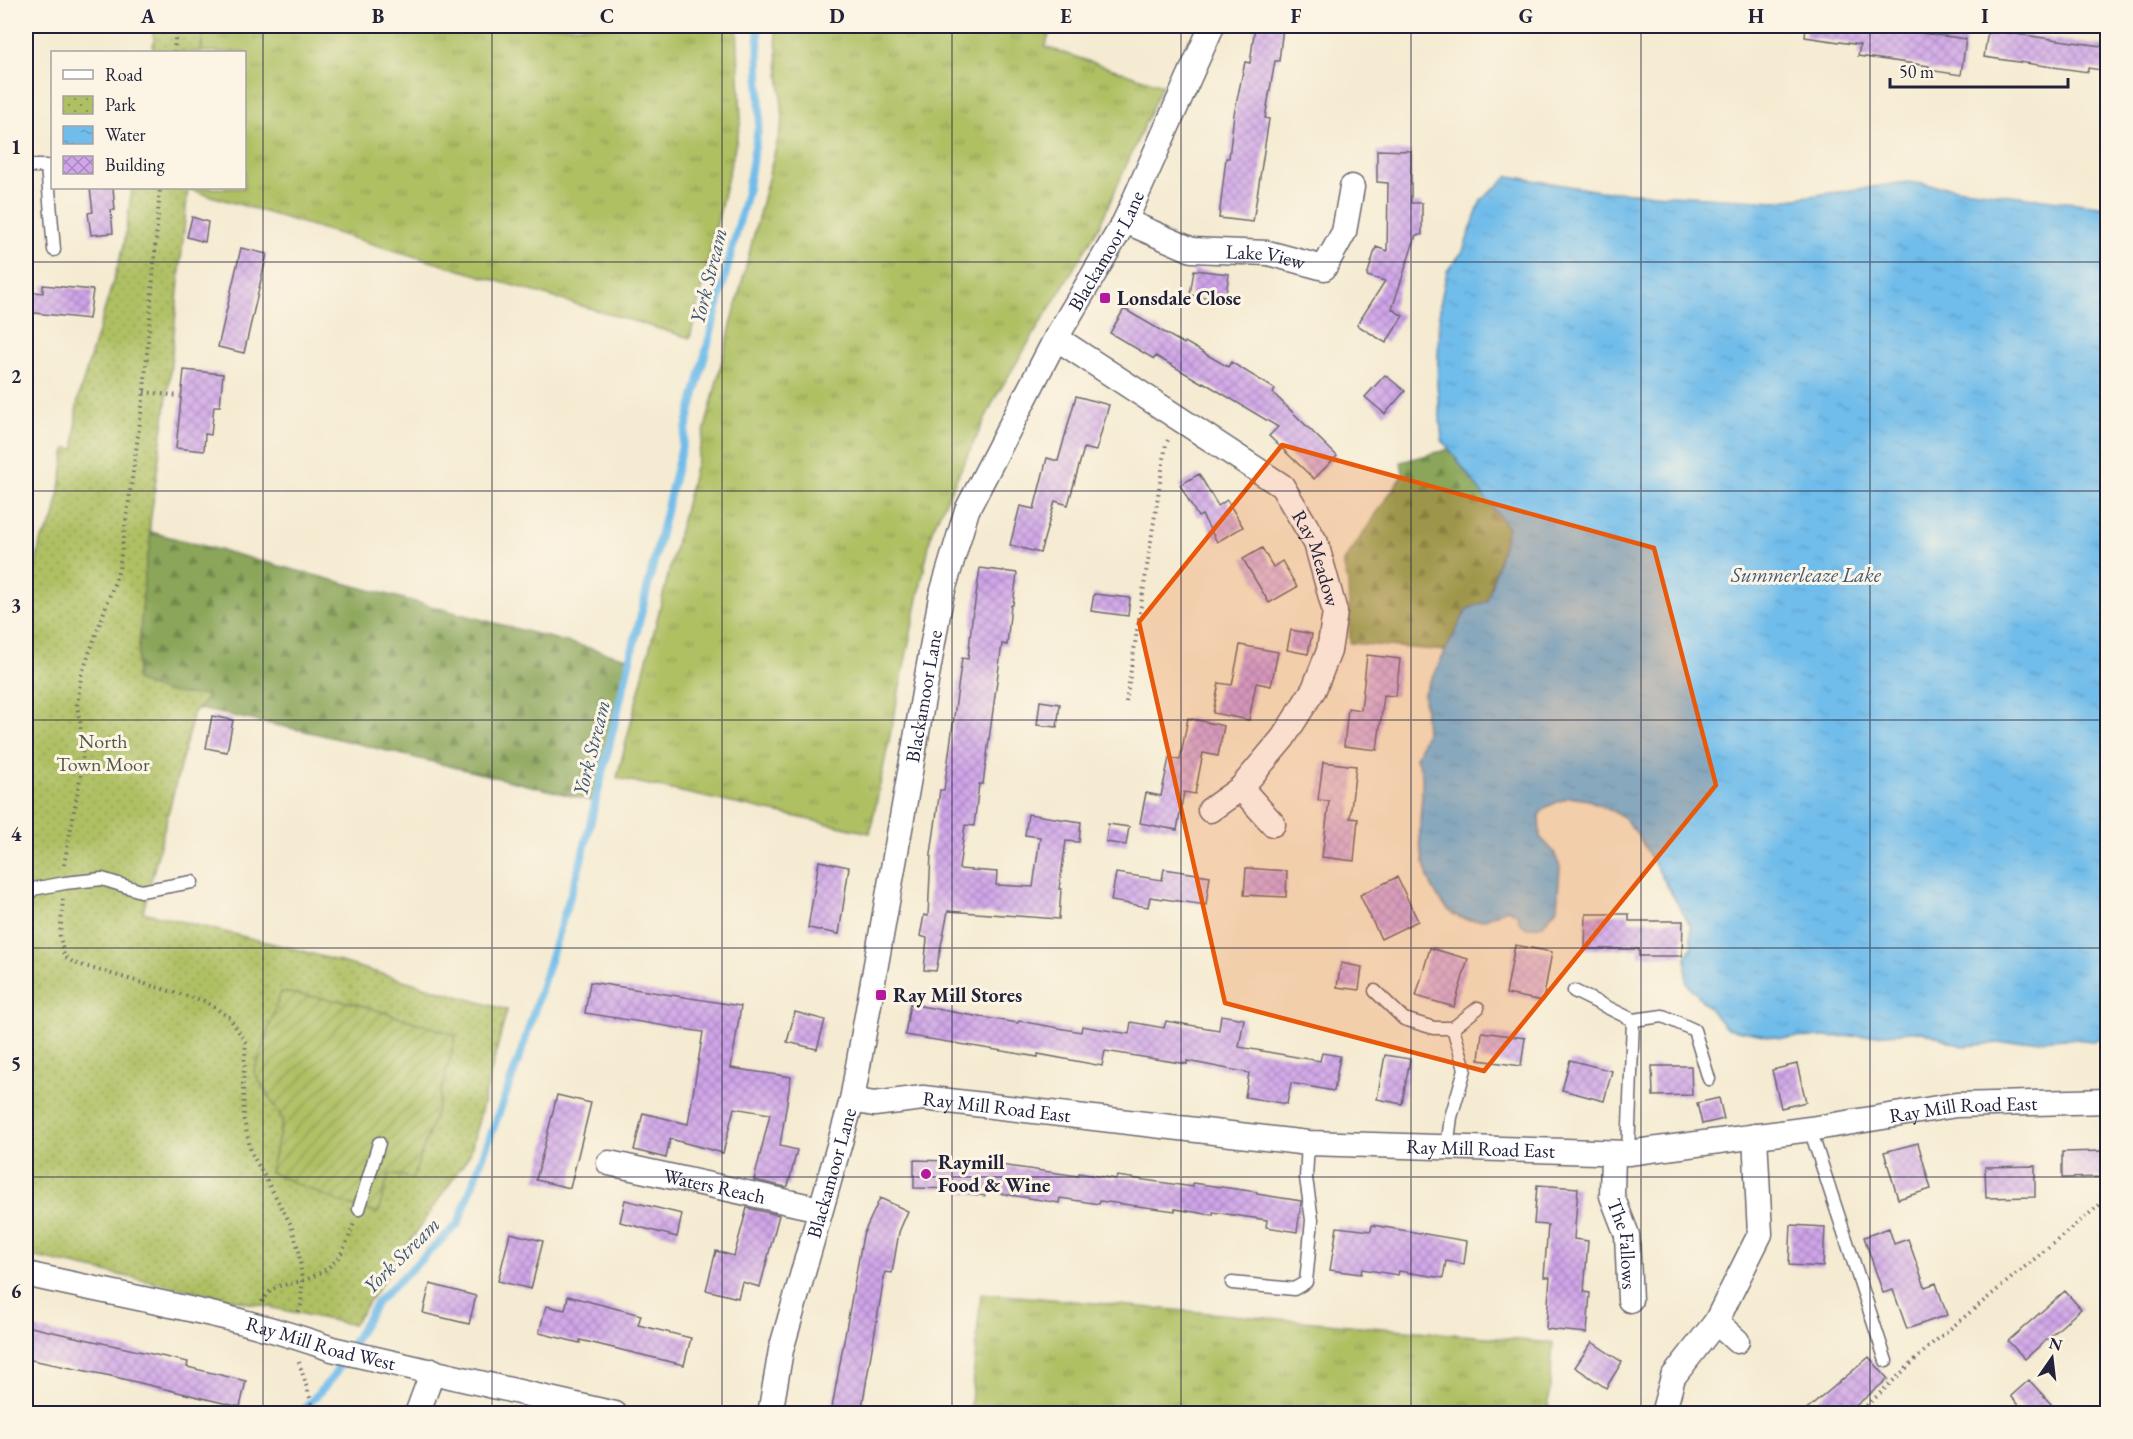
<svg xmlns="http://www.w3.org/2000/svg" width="2133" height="1439" font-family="'EB Garamond',serif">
<defs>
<pattern id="grass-tufts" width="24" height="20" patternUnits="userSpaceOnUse" patternTransform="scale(1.5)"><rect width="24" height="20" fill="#afc064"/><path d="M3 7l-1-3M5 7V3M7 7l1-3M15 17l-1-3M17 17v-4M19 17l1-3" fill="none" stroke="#8e9c54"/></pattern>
<pattern id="forest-firs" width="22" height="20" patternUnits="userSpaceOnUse" patternTransform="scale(1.5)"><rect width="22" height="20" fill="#8ba65a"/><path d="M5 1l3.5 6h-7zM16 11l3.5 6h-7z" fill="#71874c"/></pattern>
<pattern id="park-dots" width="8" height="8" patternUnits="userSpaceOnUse" patternTransform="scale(1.5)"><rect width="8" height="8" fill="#afc064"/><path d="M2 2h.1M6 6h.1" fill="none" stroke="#8e9c54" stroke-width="1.8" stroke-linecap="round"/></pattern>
<pattern id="garden-furrows" width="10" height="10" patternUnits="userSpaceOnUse" patternTransform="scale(1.5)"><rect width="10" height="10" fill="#afc064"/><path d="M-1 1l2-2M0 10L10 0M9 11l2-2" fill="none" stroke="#8e9c54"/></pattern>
<pattern id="water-ripples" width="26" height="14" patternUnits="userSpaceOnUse" patternTransform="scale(1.5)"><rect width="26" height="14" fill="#70bcea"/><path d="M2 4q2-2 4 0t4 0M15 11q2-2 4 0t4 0" fill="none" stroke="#61a1ca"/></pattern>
<pattern id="building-cross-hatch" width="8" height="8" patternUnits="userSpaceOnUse" patternTransform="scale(1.5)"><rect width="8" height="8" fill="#d0a5e9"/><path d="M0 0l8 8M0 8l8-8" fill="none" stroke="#a886be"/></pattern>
</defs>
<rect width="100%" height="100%" fill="#fcf5e5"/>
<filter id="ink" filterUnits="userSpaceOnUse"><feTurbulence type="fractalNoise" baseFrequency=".0167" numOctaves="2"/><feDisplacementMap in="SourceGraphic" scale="12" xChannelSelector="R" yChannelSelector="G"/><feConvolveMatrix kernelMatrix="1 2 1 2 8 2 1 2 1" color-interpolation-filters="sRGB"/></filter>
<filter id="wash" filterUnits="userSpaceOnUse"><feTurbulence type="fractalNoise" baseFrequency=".008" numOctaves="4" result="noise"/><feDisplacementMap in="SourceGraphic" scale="24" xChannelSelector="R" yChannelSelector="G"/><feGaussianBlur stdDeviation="1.35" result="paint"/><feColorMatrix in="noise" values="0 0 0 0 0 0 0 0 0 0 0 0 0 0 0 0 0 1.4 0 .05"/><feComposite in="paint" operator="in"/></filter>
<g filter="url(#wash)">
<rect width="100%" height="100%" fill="#f5ebd2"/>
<!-- grass -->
<path fill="url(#grass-tufts)" stroke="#687150" stroke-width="1.5" d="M204,26H737L741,121L690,338L187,189L188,188H244V52H201Z
M775,26H1052L1045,47L1162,85L1099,227L995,398L932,530L870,833L617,778L783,119Z
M981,1293L1553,1343L1548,1413H970Z"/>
<!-- forest -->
<path fill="url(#forest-firs)" stroke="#56644a" stroke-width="1.5" d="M1449,449L1508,528L1487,602L1467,609L1446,651L1350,643L1348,583L1343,563L1403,474L1401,462Z
M151,532L627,658L593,801L314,733L118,692Z"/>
<!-- park -->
<path fill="url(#park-dots)" stroke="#687150" stroke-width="1.5" d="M157,26H204L201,52H152L154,40L153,32L156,31Z
M132,188H188L170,374L150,524V547L146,561L136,680C159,693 181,695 207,695L203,704L194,712L143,912L299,950L507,1010L470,1154L353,1325L26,1255V621L40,542L53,521L59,495L66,448L75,449L76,412L79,395L124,245Z"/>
<!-- garden -->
<path fill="url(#garden-furrows)" stroke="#687150" stroke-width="1.5" d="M281,992L354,1003L456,1035L437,1109L413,1178L389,1174L378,1213C340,1205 305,1187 270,1172L283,1120L254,1072Z"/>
<!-- water -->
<path fill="url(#water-ripples)" stroke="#496f92" stroke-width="1.5" d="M1509,176L1599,191L1775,201L1907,182L2107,207V1038L2093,1041L2064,1038L1962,1046L1922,1031L1862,1036L1780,1038L1726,1028L1686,982V956L1692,947L1690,925L1636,832L1622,816L1589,800L1569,797L1546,807L1539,815L1540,837L1554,852L1560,867L1557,908L1543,925L1527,928L1520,923L1517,914L1508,909C1497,912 1490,920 1478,920C1441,923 1426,878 1421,849C1417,824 1424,799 1422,775C1422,769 1418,763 1416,758L1426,733L1424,693L1467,609L1487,601L1508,528L1442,440L1437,384L1440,305L1447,271L1463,251L1481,200Z"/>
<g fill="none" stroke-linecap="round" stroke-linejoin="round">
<!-- stream -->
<path stroke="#70bcea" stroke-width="8" d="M300,1414L333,1377L377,1302L458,1224L521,1053L581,861L691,409L747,192L760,118L758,26"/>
</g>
<g id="blocks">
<!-- building -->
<path fill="url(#building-cross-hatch)" d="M1255,26L1283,27L1279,61H1275L1265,118L1269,119L1253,222L1219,218L1226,158H1229L1234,114L1245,62L1250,63Z
M1806,26H1924L1923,33L1966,39L1961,75L1928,70L1929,66L1858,56L1860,45L1805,37Z
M1988,30L2108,47V71L2088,68V72L1984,57Z
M1377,150L1411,151V203H1422V235H1416L1392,309L1403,316L1386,343L1357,325L1385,281L1367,276L1376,247L1387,251L1388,183L1377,182Z
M90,188H113L115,210H111L113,233L91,235L88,213L93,212Z
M192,217L208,222L205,242L187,237Z
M241,248L267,254L244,353L218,347Z
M1194,270L1229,274L1225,300L1190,295Z
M43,285L93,290L89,319L26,312V291L43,293Z
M1124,309L1184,344L1185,342L1228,367L1231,362L1275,389L1273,393L1337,456L1314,479L1269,436L1278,427L1203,382L1202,383L1156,356L1154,359L1110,333Z
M184,370L223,374L220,406H214L211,435L205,434L204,451L176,448Z
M1385,375L1405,391L1385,414L1365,397Z
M1076,396L1109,405L1096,451L1084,448L1068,505L1055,501L1040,553L1010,545L1020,506L1034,509L1047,458L1058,461Z
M1199,474L1218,506L1227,500L1243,527L1217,542L1202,515L1198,517L1180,485Z
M1262,548L1273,567L1282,561L1297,587L1269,603L1243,559Z
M980,568L1017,573L1013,605H1011L1007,645L1002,644L983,784H979L974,826L965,825L959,869L997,872L996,885L1033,887L1040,837L1025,835L1028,814L1081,822L1079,842L1066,841L1059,889H1061L1059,919L948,911L936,971L924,970L927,938L920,936L924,915L928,916L931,854L940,790H944L962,658L968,659L973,609H974Z
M1094,594L1130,598L1128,616L1091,611Z
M1291,630L1312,634L1308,654L1287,650Z
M1240,645L1278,652L1271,686L1256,683L1249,720L1213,713L1219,683L1232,685Z
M1367,655L1400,659L1396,696L1384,695L1377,750L1344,746L1348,708L1361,710Z
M1040,701L1060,704L1057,727L1037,725Z
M212,716L233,720L227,752L206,748Z
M1188,718L1224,726L1218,756L1203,753L1195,794L1184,792L1177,830L1140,823L1146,793L1161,796L1169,758L1180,760Z
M1323,762L1356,766L1350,818L1358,819L1354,861L1322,857L1329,801L1318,800Z
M1108,824L1129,827L1126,845L1106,842Z
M819,861L849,867L839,934L808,928Z
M1246,868L1287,871L1286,897L1244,895Z
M1164,869L1210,876L1206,905L1150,897L1148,907L1111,901L1116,873L1162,880Z
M1397,877L1418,921L1381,939L1360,895Z
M1586,914H1629V921H1683L1682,956H1639V949H1585Z
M1515,945L1552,952L1543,1001L1506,994Z
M1430,948L1468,959L1454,1007L1416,996Z
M1341,963L1362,967L1359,990L1337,987Z
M590,982L741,1006L731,1068L791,1077L780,1146L797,1150L788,1186L786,1187L754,1180L770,1114L734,1108L723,1153L670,1139L666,1158L634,1150L643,1113L688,1124L703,1032L585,1013Z
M910,1004L980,1017L1018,1023L1019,1021L1081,1032L1082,1026L1129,1034L1131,1022L1164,1028L1166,1021L1219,1030L1221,1015L1244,1019L1239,1047L1320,1061L1322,1053L1340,1056L1334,1091L1291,1083L1287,1104L1245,1097L1249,1073L1187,1061V1064L1105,1051L1102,1066L1038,1054V1057L905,1035Z
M795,1012L825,1020L817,1049L787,1042Z
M1482,1032L1525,1038L1521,1066L1479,1060Z
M1385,1055L1410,1059L1402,1104L1377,1099Z
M1570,1060L1612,1071L1604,1101L1562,1090Z
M1797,1064L1806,1102L1781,1108L1772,1070Z
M1652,1066H1691L1692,1095L1653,1096Z
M557,1095L591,1103L570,1188L536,1180Z
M1719,1098L1724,1119L1702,1124L1697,1103Z
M1918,1143L1931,1189L1898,1199L1884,1152Z
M2105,1151V1177L2062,1178V1152Z
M914,1160L949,1161L1001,1168V1165L1078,1176L1079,1173L1116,1179L1117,1176L1193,1187V1183L1257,1192V1194L1301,1201V1203L1297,1232L1266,1227L1267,1220L1213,1212V1215L1175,1209V1211L1100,1201L1099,1204L1060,1198L1059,1203L986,1191L985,1196L959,1192L960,1189L914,1188Z
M2035,1166V1197L1986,1198L1985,1167Z
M1537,1185L1578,1188L1574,1239L1588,1241L1584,1292L1590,1293L1587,1333L1546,1329L1550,1277H1544L1548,1225L1534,1224Z
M880,1198L908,1211L899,1232L892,1273L885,1272L861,1413H831L863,1235Z
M625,1200L682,1214L677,1237L620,1222Z
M747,1208L779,1215L760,1287L742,1282L738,1298L706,1290L716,1251L734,1256Z
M1372,1225L1467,1241L1464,1264L1446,1261L1443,1278L1399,1271L1398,1275L1362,1269L1361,1274L1330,1270L1337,1227L1371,1231Z
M1791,1225L1825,1227L1823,1267L1789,1265Z
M1889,1228L1894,1244L1908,1239L1925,1287L1936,1283L1947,1315L1907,1329L1893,1290L1883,1293L1864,1237Z
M510,1233L543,1241L531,1289L498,1281Z
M430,1284L476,1296L469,1324L423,1313Z
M2065,1291L2081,1309L2025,1359L2008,1341Z
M568,1296L641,1315L638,1325L691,1338L684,1365L580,1340V1343L539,1333L546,1306L565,1310Z
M26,1326L188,1362L187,1367L246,1381L240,1407L111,1376L26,1359Z
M1592,1342L1622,1362L1606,1388L1575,1367Z
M1869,1357L1888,1379L1847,1413H1803Z
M2029,1380L2042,1394L2059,1413H2026L2011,1396Z"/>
</g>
</g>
<g filter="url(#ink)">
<use href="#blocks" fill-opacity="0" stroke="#6c6870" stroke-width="1.5"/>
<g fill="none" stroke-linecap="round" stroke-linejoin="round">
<!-- lane casing -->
<g stroke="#6c6870" stroke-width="15">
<path id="lane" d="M26,166H47L54,250
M26,898L33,889L65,883L102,879L141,891L192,882
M1375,991L1404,1019L1434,1028H1453L1478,1008
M1574,991L1633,1020L1663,1016L1694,1030L1709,1079
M1810,1129L1886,1361
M1447,1148L1451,1117L1465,1069L1453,1028
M1628,1153L1633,1020
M359,1209L379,1143
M1232,1283L1294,1289L1306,1282L1312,1220L1306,1178L1308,1143"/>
</g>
<!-- street casing -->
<g stroke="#6c6870" stroke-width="27">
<g id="street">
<path id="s1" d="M1125,221L1192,250L1268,253L1324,268L1344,232L1352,187"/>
<path id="s2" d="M1056,338L1282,486L1316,543L1335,612L1329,651L1314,689L1283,738L1241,788L1273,824"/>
<path d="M1210,810L1241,788"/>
<path id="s3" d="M852,1100L874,1104L923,1098L1308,1143L1628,1153L1810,1129L1956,1105L2108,1101"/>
<path id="s4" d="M1613,1153L1612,1196L1627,1235L1630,1300"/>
<path id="s5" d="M609,1163L820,1209"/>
<path id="s6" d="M26,1274C127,1297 235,1314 332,1349L615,1414"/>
<path d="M1737,1341L1716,1322L1760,1234L1755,1136"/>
<path d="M417,1414L433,1371"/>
<path id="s7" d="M770,1414L781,1350L852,1100L941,597L967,510L1056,338L1125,221L1212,26"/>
<path d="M1663,1414L1673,1377L1716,1322"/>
</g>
</g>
<!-- path -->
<path stroke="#6c6870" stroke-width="4" stroke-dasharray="1.5 4.5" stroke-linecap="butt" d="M174,52L176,26
M144,392L180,396
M1126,702L1166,444L1169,438
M64,865L83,763L80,721L77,706L81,676L119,570L134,465L144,392L160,188
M63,899L60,936L64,956L74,963L204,1001L229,1017L246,1043L243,1083L244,1120L251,1152L291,1225L299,1252L302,1281L301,1305L297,1315
M262,1302C272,1283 284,1286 302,1281C314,1277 327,1270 335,1261C345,1250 349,1237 354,1223
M299,1362L315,1414
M1858,1414L1933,1343L2108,1198"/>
<!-- lane -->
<use href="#lane" stroke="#fff" stroke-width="12"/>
<!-- street -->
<use href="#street" stroke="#fff" stroke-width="24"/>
</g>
</g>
<!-- marked area -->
<path fill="#e8590c" fill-opacity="0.2" stroke="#e8590c" stroke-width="4.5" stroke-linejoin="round" d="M1282,445L1654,548L1716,785L1484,1071L1225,1003L1139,622Z"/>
<!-- grid -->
<path fill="none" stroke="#22223b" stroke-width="1.5" stroke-opacity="0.55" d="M263,26V1414M492,26V1414M722,26V1414M952,26V1414M1181,26V1414M1411,26V1414M1641,26V1414M1870,26V1414M26,262H2108M26,491H2108M26,720H2108M26,948H2108M26,1177H2108"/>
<!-- markers -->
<g fill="#b5179e" stroke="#fcf5e5" stroke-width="2">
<rect x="1099" y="292" width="12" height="12" rx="3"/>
<rect x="875" y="989" width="12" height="12" rx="3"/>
<circle cx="926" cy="1174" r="6"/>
</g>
<g text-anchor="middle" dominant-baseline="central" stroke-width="6" stroke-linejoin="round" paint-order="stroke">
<!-- street labels -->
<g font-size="20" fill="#22223b" stroke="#fcf5e5">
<text stroke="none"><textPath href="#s7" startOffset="1221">Blackamoor Lane</textPath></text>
<text stroke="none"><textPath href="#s1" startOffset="147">Lake View</textPath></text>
<text stroke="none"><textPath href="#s2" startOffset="351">Ray Meadow</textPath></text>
<text stroke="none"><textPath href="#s7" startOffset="735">Blackamoor Lane</textPath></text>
<text stroke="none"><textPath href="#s3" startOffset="146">Ray Mill Road East</textPath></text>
<text stroke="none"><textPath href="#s3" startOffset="1118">Ray Mill Road East</textPath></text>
<text stroke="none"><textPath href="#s3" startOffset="632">Ray Mill Road East</textPath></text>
<text stroke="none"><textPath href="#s7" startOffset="249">Blackamoor Lane</textPath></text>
<text stroke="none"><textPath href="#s5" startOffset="108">Waters Reach</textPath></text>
<text stroke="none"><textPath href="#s4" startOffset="93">The Fallows</textPath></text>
<text stroke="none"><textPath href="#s6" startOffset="303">Ray Mill Road West</textPath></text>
</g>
<!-- poi labels -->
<g font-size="20" font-weight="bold" fill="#22223b" stroke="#fcf5e5" text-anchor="start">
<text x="1117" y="298">Lonsdale Close</text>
<text x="893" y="995">Ray Mill Stores</text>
<text x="938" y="1162">Raymill<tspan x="938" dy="23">Food &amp; Wine</tspan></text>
</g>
<!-- park labels -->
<g font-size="20" fill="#535949" stroke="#fcf5e5">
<text x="103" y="741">North<tspan x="103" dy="23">Town Moor</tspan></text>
</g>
<!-- water labels -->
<g font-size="21" font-style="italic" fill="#3d5878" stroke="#fcf5e5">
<text transform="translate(708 276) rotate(-76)">York Stream</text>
<text x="1806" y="574">Summerleaze Lake</text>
<text transform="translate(591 748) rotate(-76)">York Stream</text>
<text transform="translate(401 1255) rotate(-45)">York Stream</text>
</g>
</g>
<!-- margin -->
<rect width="2133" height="1439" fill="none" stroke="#fcf5e5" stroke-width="66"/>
<!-- legend -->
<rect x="51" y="51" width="195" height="138" fill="#fcf5e5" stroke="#a5a1a1" stroke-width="1.5"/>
<rect x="63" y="70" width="30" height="9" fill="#ffffff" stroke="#a5a1a1" stroke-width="1.5"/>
<text x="105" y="81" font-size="18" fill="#22223b">Road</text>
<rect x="63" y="96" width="30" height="18" fill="url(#park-dots)" stroke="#a5a1a1" stroke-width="1.5"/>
<text x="105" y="111" font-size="18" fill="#22223b">Park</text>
<rect x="63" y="126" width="30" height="18" fill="url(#water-ripples)" stroke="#a5a1a1" stroke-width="1.5"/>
<text x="105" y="141" font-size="18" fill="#22223b">Water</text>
<rect x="63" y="156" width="30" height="18" fill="url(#building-cross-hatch)" stroke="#a5a1a1" stroke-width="1.5"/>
<text x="105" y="171" font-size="18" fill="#22223b">Building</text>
<!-- north arrow -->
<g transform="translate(2052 1358) rotate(14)" stroke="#fcf5e5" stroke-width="4.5" paint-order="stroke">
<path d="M0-4.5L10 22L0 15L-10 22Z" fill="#22223b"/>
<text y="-9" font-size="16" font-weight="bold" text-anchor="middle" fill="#22223b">N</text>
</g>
<!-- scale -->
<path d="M1890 78v9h178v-9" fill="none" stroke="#22223b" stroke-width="3"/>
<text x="1899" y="78" font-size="18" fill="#22223b" stroke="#fcf5e5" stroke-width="4.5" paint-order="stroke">50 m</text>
<rect x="33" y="33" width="2067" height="1373" fill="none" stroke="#22223b" stroke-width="2"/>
<g font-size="20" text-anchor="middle" font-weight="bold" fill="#22223b">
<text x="148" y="23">A</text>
<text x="378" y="23">B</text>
<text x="607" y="23">C</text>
<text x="837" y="23">D</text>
<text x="1066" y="23">E</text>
<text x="1296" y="23">F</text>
<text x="1526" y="23">G</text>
<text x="1756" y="23">H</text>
<text x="1985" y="23">I</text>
<text x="16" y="154">1</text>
<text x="16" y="383">2</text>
<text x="16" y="612">3</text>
<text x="16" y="841">4</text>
<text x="16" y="1070">5</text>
<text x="16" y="1298">6</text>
</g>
</svg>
